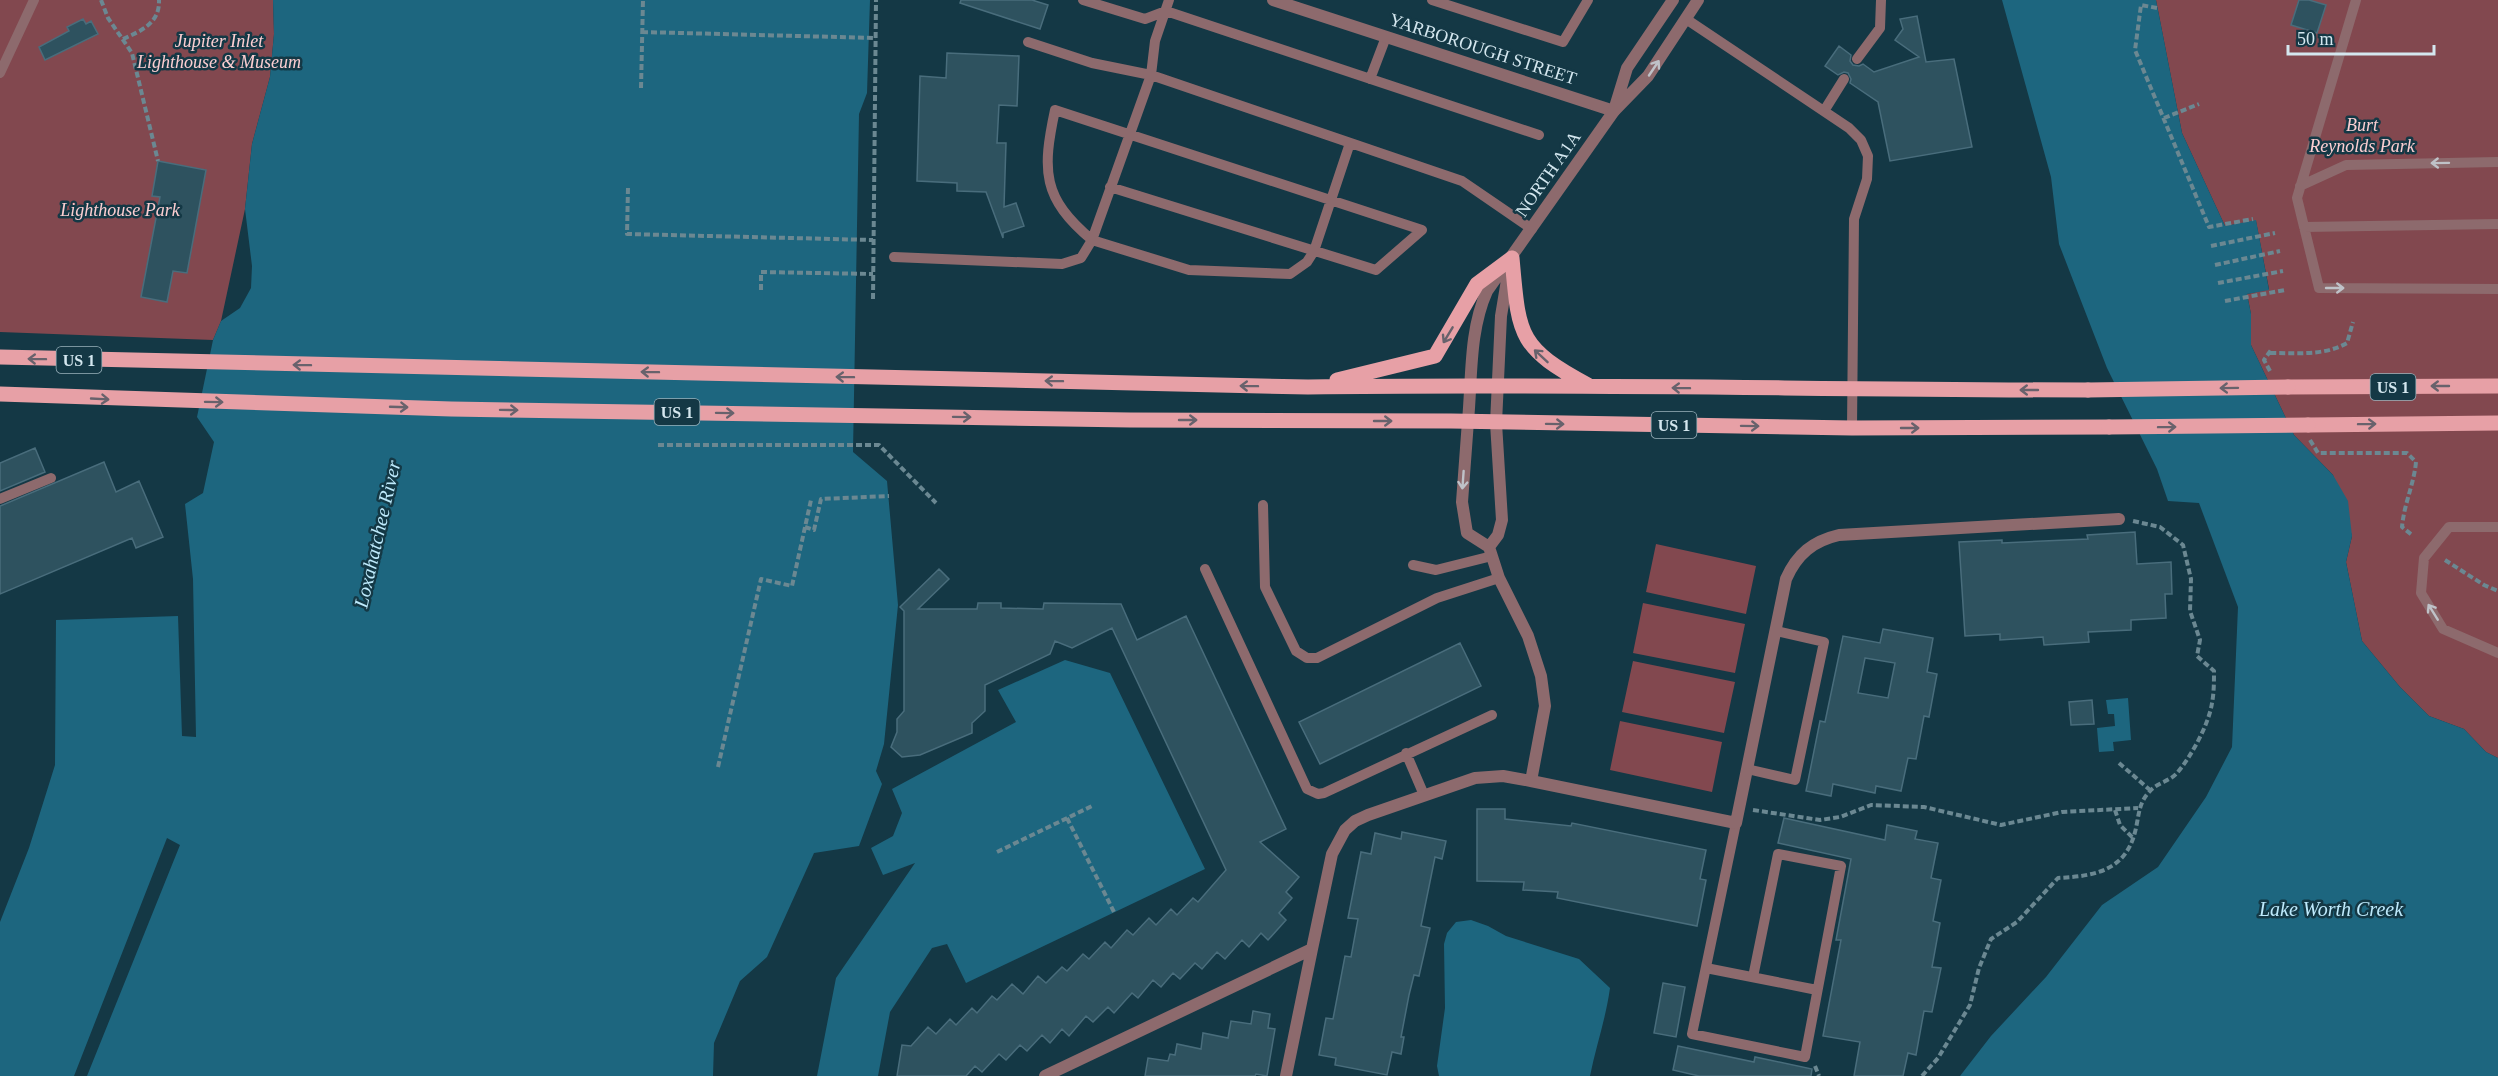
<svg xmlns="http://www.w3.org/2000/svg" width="2498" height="1076" font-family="Georgia,serif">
<rect width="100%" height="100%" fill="#143845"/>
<!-- green -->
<path fill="#82484f" d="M0,0H273L274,34L270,77L252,144L245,209L221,321L213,340L0,332Z
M2156,0H2498V758L2486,752L2464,729L2429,716L2400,687L2362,641L2346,562L2352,536L2333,475L2294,435L2251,345V314L2247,294L2269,289L2256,221L2225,226L2182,133Z
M1656,544L1756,566L1746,614L1646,592Z
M1643,603L1745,624L1735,673L1633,653Z
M1633,661L1735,682L1724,733L1622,712Z
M1620,721L1722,742L1712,792L1610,770Z"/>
<!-- water -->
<path fill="#1d667f" d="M273,0H870L867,93L859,114L853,452L887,481L898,605L884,744L876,771L882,784L859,846L814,853L767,957L740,981L714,1043L713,1076H87L180,845L167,838L74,1076H0V922L29,848L55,765L56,620L178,616L182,736L196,737L193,579L185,504L203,493L214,442L197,417L213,340L221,321L240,308L251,288L252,266L245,209L252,144L270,77L274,34Z
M2002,0H2156L2182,133L2225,226L2256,220L2269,290L2247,294L2251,314V345L2294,435L2333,475L2348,501L2352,536L2346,562L2362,641L2400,687L2429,716L2464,729L2486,752L2498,758V1076H1960L1991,1036L2046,977L2102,905L2158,867L2206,797L2232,747L2238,607L2199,503L2168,501L2157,469L2107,368L2059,244L2051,177Z
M1065,660L1110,673L1205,869L966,983L947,944L932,948L890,1012L878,1076H817L836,978L915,863L883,875L871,848L893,836L902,813L892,789L1016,722L998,690Z
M2128,698L2131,740L2113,742L2114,751L2099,752L2097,728L2115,726L2114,714H2108L2106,700Z
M1471,920L1488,926L1506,936L1579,959L1610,988C1606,1018 1596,1046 1590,1076H1439L1437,1066L1445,1008L1444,944L1447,933L1456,922Z"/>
<!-- building -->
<path fill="#2e525f" stroke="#496d7c" stroke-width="1.5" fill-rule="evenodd" d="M961,0H1032L1048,5L1040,29L960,3Z
M2299,0H2309L2326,5L2317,33L2291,25Z
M1917,16L1926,62L1954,59L1972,147L1890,161L1878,102L1850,83L1851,79L1848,73L1844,72L1838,75L1825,66L1839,46L1851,55L1850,61L1853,65L1859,66L1863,64L1874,72L1919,57L1895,40L1903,29L1900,19Z
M83,19L86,24L91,21L98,34L45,60L39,47L69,31L67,27Z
M947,53L1019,56L1017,106L999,105L997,143H1006L1004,207L1016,203L1024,226L1003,233V238L986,192L957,191V183L917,181L920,76L946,78Z
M158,161L206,170L187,273L173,271L167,302L141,297L160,197L152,196Z
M35,448L45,472L0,491V463Z
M104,462L116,492L139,481L163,537L136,548L132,538L0,594V506Z
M2135,532L2137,564L2171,562L2172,594H2165L2166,618L2131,620V630L2088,632L2089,642L2044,645L2043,637L2000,640V634L1965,636L1959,542L2002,540V543L2088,539L2087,535Z
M939,569L949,579L918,609H977L978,603H1001V608L1043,609L1044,603L1121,604L1137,640L1186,616L1286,829L1260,842L1299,877L1286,892L1292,898L1279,913L1286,920L1268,940L1261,933L1249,947L1242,940L1225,959L1217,952L1202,969L1195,963L1180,979L1173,973L1161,987L1153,980L1138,998L1132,993L1114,1013L1108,1007L1093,1022L1086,1016L1069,1036L1062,1029L1050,1043L1042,1035L1027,1051L1020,1045L1006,1060L999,1054L982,1072L975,1066L966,1076H897L902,1045L911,1046L928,1027L936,1034L950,1019L956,1025L972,1008L977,1013L992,996L997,1000L1012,984L1023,994L1038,976L1046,983L1062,967L1067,971L1083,954L1089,959L1105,942L1111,948L1127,930L1133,935L1149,918L1156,925L1171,909L1177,915L1193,898L1198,902L1226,870L1112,628L1072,648L1055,641L1050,654L985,685V711L972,723V733L920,755L902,757L891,747L897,732V719L904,711V611L900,607Z
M1883,629L1933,638L1927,672L1937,674L1929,717L1924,716L1916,759L1908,758L1901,791L1876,786L1875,793L1833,784L1831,796L1806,791L1820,721L1825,722L1843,636L1880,643ZM1865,658L1895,663L1888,698L1858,693Z
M1460,643L1481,686L1320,764L1299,722Z
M2092,700L2094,724L2071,725L2069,702Z
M1477,809H1505V819L1571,826L1572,823L1706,850L1700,879L1706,880L1697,926L1557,898L1558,892L1523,890L1524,882L1477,881Z
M1784,818L1885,840L1887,825L1917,831L1915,839L1938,843L1931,878L1941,880L1933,921L1940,923L1932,967L1941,968L1932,1012L1924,1011L1916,1055L1908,1053L1903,1076H1854L1860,1042L1823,1036L1841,940H1836L1851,859L1778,843Z
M1402,832L1446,841L1442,859L1435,857L1421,926L1430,928L1419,976L1414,975L1409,995L1401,1037H1404L1401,1054L1392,1052L1387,1075L1335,1065L1336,1058L1319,1055L1326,1018L1333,1019L1345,956L1351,957L1358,919L1348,918L1361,852L1371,854L1375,833L1401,839Z
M1663,983L1685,987L1676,1037L1654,1033Z
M1253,1011L1270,1014L1268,1028L1275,1029L1267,1076L1256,1074L1255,1076H1145L1148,1058L1168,1061L1170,1054L1175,1055L1177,1044L1201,1049L1203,1033L1228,1038L1231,1021L1251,1024Z
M1678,1046L1754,1062L1755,1057L1812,1069L1811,1076H1699L1673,1070Z"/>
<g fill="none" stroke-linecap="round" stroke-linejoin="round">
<!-- path -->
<path stroke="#6b8892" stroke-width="4" stroke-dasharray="6 3" stroke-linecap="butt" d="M101,0L108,18L132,53L158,161
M2157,8L2141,5L2135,50L2209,227L2253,219
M642,32L876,38
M123,39C141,31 160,23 159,0
M641,88L643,0
M2164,118L2199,104
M628,188L627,234L873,240
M2211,246L2275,233
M2215,265L2280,251
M2218,283L2283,271
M761,290V272L873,274
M873,299L876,0
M2225,301L2285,290
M2270,371L2264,360L2271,350V353C2297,353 2324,356 2347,343L2353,322
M2310,440L2318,453H2407L2416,462C2414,484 2404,504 2402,527L2412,535
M658,445H879L936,503
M805,527L814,530L821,499L889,496
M2445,560L2484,585L2498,591
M2119,763L2150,790
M718,767L761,579L792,586L811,500
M1753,810L1820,820L1840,817L1871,805L1924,807L2001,825L2062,812L2138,808
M2115,810L2120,825L2133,838
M1067,818L1114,912
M997,852L1092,806
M1815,1066L1819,1076
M1922,1076L1938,1058L1970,1005L1979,968L1991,939L2017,922L2058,878C2095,876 2127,871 2136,828C2139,814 2139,802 2150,791C2157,783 2170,781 2177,773C2191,757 2209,724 2212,703C2214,693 2214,681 2214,671L2197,656L2200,640L2190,611L2191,579L2183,545L2160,527L2133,521"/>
<!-- service -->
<path stroke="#8d6a6d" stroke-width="10" d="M1083,0L1145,19L1166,11L1539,135
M1169,0L1155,41L1151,75L1092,240L1189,270L1290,274L1307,262L1314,251L1350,143
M1432,0L1563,42L1588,0
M2356,0L2297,198L2319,288L2498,289
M1686,19L1849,128L1861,140L1868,156L1867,179L1854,219L1852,428
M1028,42L1092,63L1151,75L1462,181L1532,229
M1857,59L1880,28L1881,0
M0,73L34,0
M1370,79L1386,37
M1824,111L1844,79
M2300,186L2346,165L2498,162
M2304,227L2498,224
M894,257L1062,264L1081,258L1092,240C1042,198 1042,171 1055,110L1422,230L1376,270L1110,187
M0,499L51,478
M1263,505L1265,587L1296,651L1307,658H1317L1437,598L1499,578
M2498,527H2449L2424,558L2421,593L2443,629L2498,653
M1413,565L1436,570L1492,556
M1205,569L1307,789L1318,794L1324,793L1492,715
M1406,753L1424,795
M1747,769L1795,780L1824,642L1776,631
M1736,823L1692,1034L1805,1057L1841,866L1778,854L1753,977
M1706,968L1817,990"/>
<!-- minor -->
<path stroke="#8d6a6d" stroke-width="12" d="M1273,0L1614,111
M1468,421L1462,502L1467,533L1489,547L1499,578L1528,636L1541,676L1545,706L1531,781
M1489,547L1498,535L1502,520L1496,423
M1045,1076L1312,949L1332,854L1345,830L1355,821L1368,815L1475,778L1503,776L1531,781L1736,823L1786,579C1797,554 1813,541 1839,535L2119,519
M1286,1076L1312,949"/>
<!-- tertiary -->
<path stroke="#8d6a6d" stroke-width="12" d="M1615,107L1627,68L1673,0
M1468,421C1472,378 1469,331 1487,291L1614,111L1648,76L1698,0
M1496,423L1501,316L1509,268"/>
<!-- primary -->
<path stroke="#e7a0a6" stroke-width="15" d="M1512,258C1519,335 1517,347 1588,385
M0,357L1308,387C1568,383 1828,390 2088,390
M1337,380L1435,356L1477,284L1512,258
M2288,387L2498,386
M0,394L451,409L1130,420L1451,421L1852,428L2109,427
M2308,425L2498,423"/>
<!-- primary-bridge -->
<path stroke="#e7a0a6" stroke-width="15" d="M2088,390L2288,387
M2109,427L2308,425"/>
</g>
<!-- one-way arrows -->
<defs><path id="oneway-shaft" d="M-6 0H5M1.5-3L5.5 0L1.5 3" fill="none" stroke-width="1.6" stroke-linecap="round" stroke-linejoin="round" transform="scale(1.5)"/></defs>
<g stroke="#bfc2c8">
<use href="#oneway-shaft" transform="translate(1654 68) rotate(-56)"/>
<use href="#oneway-shaft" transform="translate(2440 163) rotate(179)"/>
<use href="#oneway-shaft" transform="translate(2335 288)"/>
<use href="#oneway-shaft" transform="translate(1463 480) rotate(94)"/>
<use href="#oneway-shaft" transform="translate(2433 612) rotate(-122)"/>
</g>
<g stroke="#68626c">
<use href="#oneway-shaft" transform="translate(1448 335) rotate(121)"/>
<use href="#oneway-shaft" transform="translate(1541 356) rotate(-137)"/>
<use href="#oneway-shaft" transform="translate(37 359) rotate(-179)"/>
<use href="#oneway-shaft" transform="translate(302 365) rotate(-179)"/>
<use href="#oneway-shaft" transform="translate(650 372) rotate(-179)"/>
<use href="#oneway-shaft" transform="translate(845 377) rotate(-179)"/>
<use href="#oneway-shaft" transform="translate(1054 381) rotate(-179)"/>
<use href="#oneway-shaft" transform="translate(1249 386) rotate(-179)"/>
<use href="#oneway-shaft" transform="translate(2440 386) rotate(180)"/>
<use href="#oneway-shaft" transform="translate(1681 388) rotate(-179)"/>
<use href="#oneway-shaft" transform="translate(2229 388) rotate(179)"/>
<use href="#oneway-shaft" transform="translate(2029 390) rotate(180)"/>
<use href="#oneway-shaft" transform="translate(100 399) rotate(3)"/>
<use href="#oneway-shaft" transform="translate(214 402) rotate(1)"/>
<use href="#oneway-shaft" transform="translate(399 407) rotate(2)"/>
<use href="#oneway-shaft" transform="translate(509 410) rotate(1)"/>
<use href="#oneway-shaft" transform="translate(725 413) rotate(1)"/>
<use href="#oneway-shaft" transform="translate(962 417) rotate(1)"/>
<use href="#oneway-shaft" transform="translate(1188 420)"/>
<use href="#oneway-shaft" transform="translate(1383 421)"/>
<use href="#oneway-shaft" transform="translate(1555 424) rotate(1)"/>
<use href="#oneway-shaft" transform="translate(2367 424) rotate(-1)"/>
<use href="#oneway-shaft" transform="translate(1750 426) rotate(1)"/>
<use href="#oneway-shaft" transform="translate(2167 427) rotate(-1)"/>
<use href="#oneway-shaft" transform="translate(1910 428)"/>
</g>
<g text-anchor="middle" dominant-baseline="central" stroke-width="5" stroke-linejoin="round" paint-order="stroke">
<!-- shield labels -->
<g fill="#143845" stroke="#9ab2bc" stroke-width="1.5">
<rect x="56.5" y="347" width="45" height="26" rx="4.5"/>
<rect x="2370.5" y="374" width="45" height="26" rx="4.5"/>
<rect x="654.5" y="399" width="45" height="26" rx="4.5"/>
<rect x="1651.5" y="412" width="45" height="26" rx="4.5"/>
</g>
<g font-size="16" font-weight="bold" fill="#d4e7ef">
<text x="79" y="360">US 1</text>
<text x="2393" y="387">US 1</text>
<text x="677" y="412">US 1</text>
<text x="1674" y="425">US 1</text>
</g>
<!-- park labels -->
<g font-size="18" font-style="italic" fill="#fcced1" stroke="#143845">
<text x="219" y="41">Jupiter Inlet<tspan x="219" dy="21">Lighthouse &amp; Museum</tspan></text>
<text x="2362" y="125">Burt<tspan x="2362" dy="21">Reynolds Park</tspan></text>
<text x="120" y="210">Lighthouse Park</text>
</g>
<!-- street labels -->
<g font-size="18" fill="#d4e7ef" stroke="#143845">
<text transform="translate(1483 49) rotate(18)">YARBOROUGH STREET</text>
<text transform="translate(1548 174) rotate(-55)">NORTH A1A</text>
</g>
<!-- water labels -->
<g font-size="20" font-style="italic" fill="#beeafc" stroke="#143845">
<text transform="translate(377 534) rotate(-77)">Loxahatchee River</text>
<text x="2331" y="909">Lake Worth Creek</text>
</g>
</g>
<!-- scale -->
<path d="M2288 45v9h146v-9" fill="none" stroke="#d4e7ef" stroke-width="3"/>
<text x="2297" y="45" font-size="18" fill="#d4e7ef" stroke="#143845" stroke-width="4.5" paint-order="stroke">50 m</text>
</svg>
